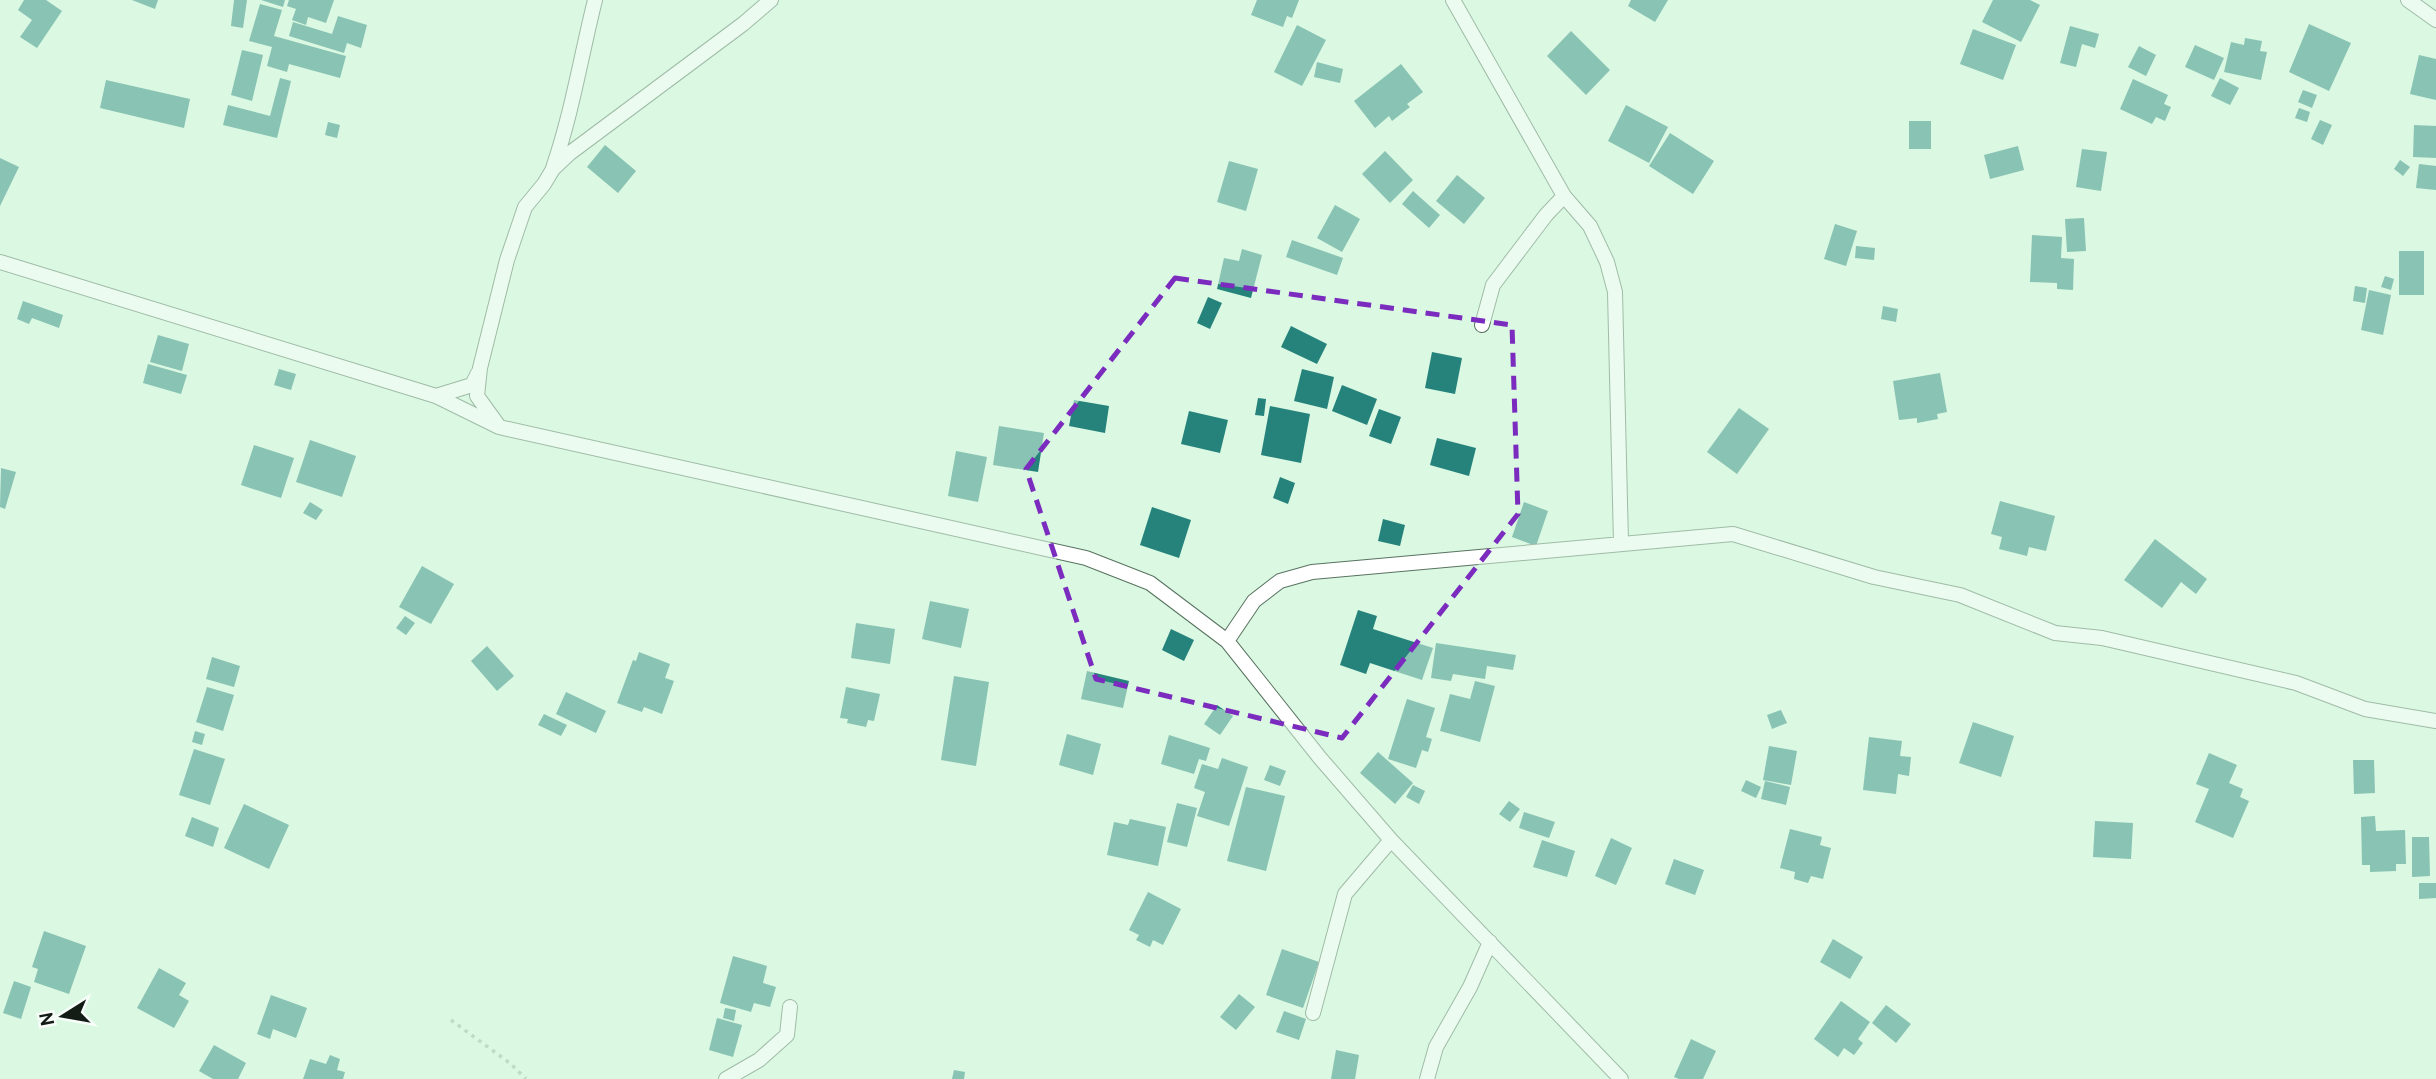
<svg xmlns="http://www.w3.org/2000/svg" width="2436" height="1079" font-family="Overpass,sans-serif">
<rect width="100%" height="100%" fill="#daf8e2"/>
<!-- building -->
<path fill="#26837c" d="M24,0H46L62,11L37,48L20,37L32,20L18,10Z
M132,0H158L155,9Z
M234,0H247L243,28L231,26Z
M261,0H285L283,7Z
M289,0H334L326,23L308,17L306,25L292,20L296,9L287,6Z
M1257,0H1299L1292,18L1287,16L1283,27L1251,15Z
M1631,0H1668L1655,22L1628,6Z
M1993,0H2030L2040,5L2021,42L1982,22Z
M260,4L282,10L274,36L346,56L340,78L289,64L287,72L267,66L272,47L249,41Z
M338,16L367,25L361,48L347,43L344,53L289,36L293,22L332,34Z
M2309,24L2351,43L2329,91L2289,72Z
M1297,25L1326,40L1302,86L1274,72Z
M2070,26L2099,34L2095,48L2082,44L2076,67L2060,63Z
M1973,29L2016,45L2003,80L1960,64Z
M1571,31L1610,70L1586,95L1547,56Z
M2245,38L2262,41L2260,51L2267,52L2261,80L2224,72L2231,42L2244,45Z
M2195,45L2224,58L2214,80L2185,67Z
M2139,46L2156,55L2146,76L2128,67Z
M242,50L263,55L252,101L231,95Z
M2419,55L2436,59V100L2410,94Z
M1317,62L1343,69L1340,83L1314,77Z
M1401,64L1423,92L1407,104L1410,107L1392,121L1389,116L1375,128L1354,101Z
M280,78L291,81L277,138L223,125L228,105L270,116Z
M2220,78L2239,88L2230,105L2211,96Z
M2133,79L2168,95L2164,104L2171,107L2165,121L2156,117L2152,124L2120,109Z
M106,80L190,99L184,128L100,108Z
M2303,90L2317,95L2312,108L2298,102Z
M1626,105L1668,127L1649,163L1608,141Z
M2299,108L2310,112L2307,122L2295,118Z
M2320,120L2332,125L2323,145L2311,139Z
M1909,121H1931V149H1909Z
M328,122L340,125L337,138L325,135Z
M2414,125L2436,126V158L2413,157Z
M1670,133L1714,161L1693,194L1649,166Z
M605,145L636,171L618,193L587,167Z
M2018,146L2024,170L1990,179L1984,155Z
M2082,149L2107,152L2101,191L2076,187Z
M1385,151L1413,180L1390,203L1362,174Z
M0,158L19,167L0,206Z
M2400,160L2410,167L2403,176L2394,169Z
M1229,161L1258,169L1246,211L1217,202Z
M2419,164L2436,166V190L2416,188Z
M1457,175L1485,198L1464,224L1436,201Z
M1413,191L1440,215L1429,228L1402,204Z
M1335,205L1360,219L1342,252L1317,238Z
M2084,218L2086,251L2067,252L2065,219Z
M1835,224L1857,231L1846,266L1824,259Z
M2032,235L2062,237L2061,258L2074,259L2073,290L2057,289V283L2030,282Z
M1292,240L1343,258L1337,275L1286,257Z
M1856,246L1875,248L1874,260L1855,258Z
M1242,249L1262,255L1251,298L1217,289L1224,258L1239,261Z
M2399,251H2424V295H2399Z
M2385,276L2394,279L2391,290L2381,287Z
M2355,286L2367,288L2365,303L2353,301Z
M2369,290L2391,295L2383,335L2361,330Z
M1208,297L1222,303L1210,329L1197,323Z
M23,301L63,315L59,328L32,318L29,324L17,319Z
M1883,306L1898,309L1896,322L1881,319Z
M1291,326L1327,344L1317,364L1281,347Z
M158,335L189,344L182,371L150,362Z
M1432,352L1462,358L1455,394L1425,388Z
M148,364L187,375L181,394L143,383Z
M279,369L296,374L291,390L274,385Z
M1302,369L1334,377L1327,409L1294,401Z
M1940,373L1947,412L1937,414L1938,419L1917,423V418L1899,420L1893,381Z
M1342,385L1377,399L1367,425L1332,411Z
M1258,398L1266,399L1264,416L1255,415Z
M1074,400L1109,406L1105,433L1069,426Z
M1270,406L1310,414L1301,463L1261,455Z
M1739,408L1769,429L1737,474L1707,452Z
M1379,409L1401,417L1391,444L1369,436Z
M1189,411L1228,420L1220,453L1181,444Z
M999,426L1044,433L1038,472L993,465Z
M1437,438L1476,448L1469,476L1430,465Z
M310,440L356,456L342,497L296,482Z
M254,445L294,458L281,498L241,485Z
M956,451L987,457L978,502L948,496Z
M1,468L16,472L5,509L0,507Z
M1280,477L1295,483L1288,504L1273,498Z
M2000,501L2055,516L2046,551L2029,547L2027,556L1999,549L2002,537L1991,534Z
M310,502L323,510L316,520L303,513Z
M1524,502L1548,511L1536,546L1512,537Z
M1152,507L1191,520L1179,558L1140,545Z
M1383,519L1405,525L1400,546L1378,541Z
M2155,539L2207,579L2196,594L2181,582L2162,608L2124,580Z
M422,566L454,584L431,624L399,607Z
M930,601L969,609L961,648L922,639Z
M1358,610L1377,616L1373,629L1433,648L1422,680L1370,663L1366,674L1340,665Z
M405,616L415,623L406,635L396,628Z
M856,623L895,629L890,664L851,658Z
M1171,629L1194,640L1184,661L1162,650Z
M1436,643L1516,655L1513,670L1487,666L1485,679L1453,674L1451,681L1431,678Z
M487,646L514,676L497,691L471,661Z
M639,652L670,664L665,678L674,681L662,714L644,707L642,712L617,703L633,660L636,661Z
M212,657L240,666L234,687L206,679Z
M1087,671L1129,681L1123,708L1081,699Z
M954,676L989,682L976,766L941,760Z
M1475,681L1495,686L1480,742L1440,731L1450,694L1470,699Z
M207,687L234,695L223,731L196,722Z
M846,687L880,694L874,721L868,720L866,727L847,723L848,719L840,718Z
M566,692L606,711L596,733L556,714Z
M1407,699L1435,708L1426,737L1432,739L1428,752L1422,750L1416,768L1388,759Z
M1217,705L1233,716L1220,735L1204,724Z
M1781,710L1787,723L1772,729L1767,715Z
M544,714L567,725L561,736L538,725Z
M1973,722L2014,736L2001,777L1959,763Z
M195,731L205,734L202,745L192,742Z
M1067,734L1101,744L1093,775L1059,765Z
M1169,735L1210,748L1206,761L1199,759L1194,774L1161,764Z
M1869,737L1902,741L1900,756L1911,757L1909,776L1898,774L1896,794L1863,790Z
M1769,746L1797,751L1791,785L1763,780Z
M194,749L225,759L210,805L179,795Z
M1378,752L1413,783L1395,804L1360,773Z
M2209,753L2237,765L2229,783L2243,789L2240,797L2249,801L2233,838L2195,822L2209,789L2196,784Z
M1222,758L1248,767L1229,826L1197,816L1205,792L1194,788L1202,764L1218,769Z
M2353,760H2374L2375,793L2354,794Z
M1270,765L1286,771L1280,786L1264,780Z
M1746,780L1761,787L1756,798L1741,791Z
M1765,781L1790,787L1786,805L1761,799Z
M1413,785L1425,791L1419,804L1406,797Z
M1246,787L1285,796L1266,871L1227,861Z
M1509,801L1520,809L1510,822L1499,814Z
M1177,803L1197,808L1187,847L1167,842Z
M244,804L289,825L269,869L224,848Z
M1524,812L1555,822L1549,838L1519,828Z
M2375,816L2376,831L2405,830L2406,864H2396V871L2370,872V865H2362L2361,817Z
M192,817L219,828L213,847L185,836Z
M1130,819L1166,827L1158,866L1107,855L1114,822L1128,825Z
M2095,821L2133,823L2131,859L2093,857Z
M1790,829L1822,837L1820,845L1831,848L1823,879L1811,876L1808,883L1794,879L1795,872L1780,868Z
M2412,837H2429L2430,876L2412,877Z
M1611,838L1632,848L1616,885L1595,876Z
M1542,840L1575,851L1567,877L1533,867Z
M1674,859L1704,870L1695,895L1665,884Z
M2419,883H2436V898L2419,899Z
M1148,892L1181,909L1163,945L1153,940L1150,947L1136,940L1139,935L1129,930Z
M44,931L86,946L69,994L34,982L38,969L32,967Z
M1833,939L1863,957L1850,979L1820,962Z
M1282,949L1319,962L1303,1008L1266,995Z
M733,956L767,966L763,983L776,987L770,1007L754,1003L751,1012L720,1003Z
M159,968L186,983L179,995L189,1001L174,1028L137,1008Z
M14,981L31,987L21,1019L3,1013Z
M1239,994L1255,1007L1236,1030L1220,1017Z
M271,995L307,1008L296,1038L273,1029L270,1039L257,1034Z
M1841,1001L1870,1022L1858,1039L1863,1043L1854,1055L1844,1048L1838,1057L1814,1039Z
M1886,1005L1911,1024L1896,1043L1872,1023Z
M725,1008L736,1010L734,1021L723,1018Z
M1284,1011L1306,1019L1299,1040L1276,1032Z
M717,1018L742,1025L733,1057L709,1050Z
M1691,1039L1716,1051L1703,1079H1679L1674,1077Z
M214,1045L246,1063L238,1079H213L199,1071Z
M1336,1050L1359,1055L1355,1079H1331Z
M330,1055L340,1059L337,1070L345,1072L343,1079H303L310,1059L326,1064Z
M954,1070L965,1072L964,1079H952Z"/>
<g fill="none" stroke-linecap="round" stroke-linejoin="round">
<!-- street casing -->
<g stroke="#587360" stroke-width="16">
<path id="street" d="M1453,0L1564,196
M2408,0L2436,20
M553,168C572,113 581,56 595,0
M0,262L436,396L499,427L1086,558L1150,583L1227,641L1320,758L1391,840L1621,1079
M1482,325L1493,285L1546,215L1564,196L1590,226L1607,262L1615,292L1621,543
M436,396L472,385L478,373
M498,425L477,396L480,368L507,260L525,207L544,184L553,169L570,153L743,24L771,0
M1227,641L1254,601L1280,581L1312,572L1733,534L1874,577L1960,595L2055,633L2102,638L2296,683L2365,709L2436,721
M1313,1013L1345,894L1391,840
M726,1079L759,1060L787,1035L790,1007
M1427,1079L1436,1047L1470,987L1490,942"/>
</g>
<!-- path -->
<path stroke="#9db5a4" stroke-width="3.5" stroke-dasharray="3.5 5" stroke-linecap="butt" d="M451,1020L511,1064L526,1079"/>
<!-- street -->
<use href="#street" stroke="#fff" stroke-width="14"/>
</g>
<!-- marked area -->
<path d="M0 0H2436V1079H0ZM1175,278L1512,325L1518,514L1342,738L1096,679L1026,469Z" fill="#daf8e2" fill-opacity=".55" fill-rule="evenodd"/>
<path fill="none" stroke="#7b2cbf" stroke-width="5" stroke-dasharray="14 9" stroke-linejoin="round" d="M1175,278L1512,325L1518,514L1342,738L1096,679L1026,469Z"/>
<!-- north arrow -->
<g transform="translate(63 1016) rotate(259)" stroke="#f8fef9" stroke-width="5" paint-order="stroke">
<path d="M0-5L12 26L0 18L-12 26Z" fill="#131d16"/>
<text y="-10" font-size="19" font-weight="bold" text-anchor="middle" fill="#131d16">N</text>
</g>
</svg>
